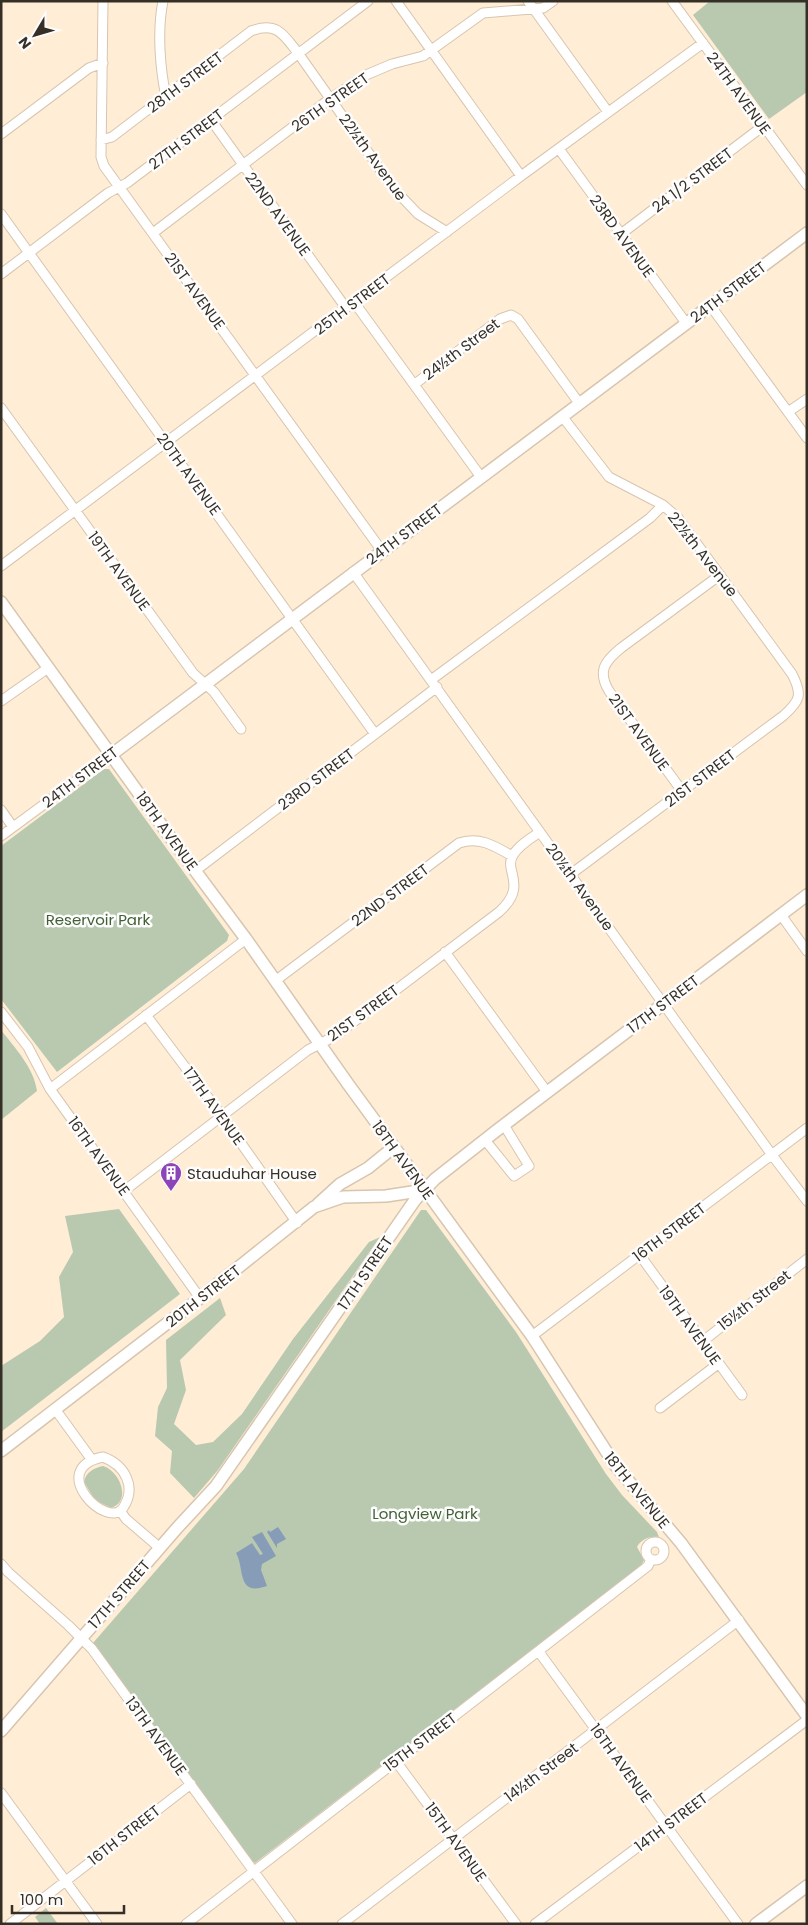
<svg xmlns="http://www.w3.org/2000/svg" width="808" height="1925" font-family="Poppins,sans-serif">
<rect width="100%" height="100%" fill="#ffedd6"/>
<!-- green -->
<path fill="#b8c9b0" d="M710,1H807V92L769,119L693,15Z
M104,769H109L229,935L227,941L57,1072L1,999V846Z
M1,1030C15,1048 34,1068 37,1091L1,1120Z
M119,1209L180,1294L1,1432V1366L40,1341L64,1317L59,1277L73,1252L65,1216Z
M421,1210H426L516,1332L606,1474L622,1495L657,1532L659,1537C650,1536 641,1539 637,1547L644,1560L641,1566L255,1863L251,1860L93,1643L244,1469Z
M380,1237L218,1470L194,1498L170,1473L172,1451L155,1436L158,1407L167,1388L166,1340L220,1298L226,1315L180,1360L186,1390L174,1424L196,1445L213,1442L242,1414L293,1339L369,1242Z
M103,1466C120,1471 132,1501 111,1508L95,1500L84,1482C86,1472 94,1468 103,1466Z
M46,1908L58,1924H40L35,1917Z"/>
<!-- water -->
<path fill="#879cb6" d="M278,1527L286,1539L277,1544V1548L267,1532L269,1530L270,1532Z
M262,1532L276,1556L262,1564L261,1570L267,1586C236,1597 245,1568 236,1553L252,1543L260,1555L263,1554L252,1537Z"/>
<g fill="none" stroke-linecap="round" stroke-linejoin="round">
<!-- minor casing -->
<g stroke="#d7c5af" stroke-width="11">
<path id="minor" d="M103,1L101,157L104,166L382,551
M163,1C157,31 160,68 166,97
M396,1L521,176
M528,1L608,112
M672,1L807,185
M211,120L346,308
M1,134L89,68L103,63
M101,140L112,137L251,31C277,21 284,35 298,53L394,189L418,214L447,232
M559,149L686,323
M1,214L375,734
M153,233L331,98L366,75L392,64L423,56L483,13L543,8L553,1
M621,234L763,126
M1,274L108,193L127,183L368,1
M354,302L481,477
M710,305L807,438
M415,384L500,319L511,315L518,319L579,403
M1,408L193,673L214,692L241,729
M788,412L807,399
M562,416L609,477L663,505L678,518L792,674C803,695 800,701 783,716L571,874
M1,566L521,176L703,43
M353,572L772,1155L807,1201
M431,680L650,518L663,505
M1,701L48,668
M682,791L609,691C597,671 605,661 621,648L720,575
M1,810L13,827
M1,836L111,755
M195,871L437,687
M781,915L807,951
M445,952L547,1092
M275,981L459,843C479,836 495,846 512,856
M1,1012L28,1047L50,1089L200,1298
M146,1015L222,1116L297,1223
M50,1089L246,939
M485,1140L514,1176L529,1166L504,1125
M124,1191L308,1050L335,1036L499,912C529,885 503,871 513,855C519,845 531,838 540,832
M639,1254L742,1395
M532,1336L807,1128
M702,1342L807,1259
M660,1408L718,1364
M55,1409L92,1460
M103,1457C125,1465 137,1487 123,1508C108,1531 45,1469 103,1457Z
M121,1512L126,1519L160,1548
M646 1551a9 9 0 1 1 18 0a9 9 0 1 1-18 0Z
M1,1564L8,1572L68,1625L92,1649L292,1924
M539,1652L738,1924
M395,1760L516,1924
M1,1793L97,1924
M10,1924L191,1784
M186,1924L648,1566L651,1559
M342,1924L739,1620
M535,1924L807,1720"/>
</g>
<!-- tertiary casing -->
<g stroke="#d7c5af" stroke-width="14">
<path id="tertiary" d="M1,602L173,841L246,939L348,1084L532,1336L615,1465L681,1543L807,1716
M111,755L807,233
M318,1204L340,1184L368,1168L394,1147
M1,1451L200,1298L314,1207L343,1197L386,1196L425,1190
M1,1731L178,1527L216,1486L415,1200L435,1179L496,1131L807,895
M756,1924L807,1886"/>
</g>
<!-- minor -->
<use href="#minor" stroke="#fff" stroke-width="9"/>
<!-- tertiary -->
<use href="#tertiary" stroke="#fff" stroke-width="11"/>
</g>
<!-- icons -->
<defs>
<g id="building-pin" transform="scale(1.125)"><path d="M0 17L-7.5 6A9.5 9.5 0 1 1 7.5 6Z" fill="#8c45b8" stroke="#fdfdfd"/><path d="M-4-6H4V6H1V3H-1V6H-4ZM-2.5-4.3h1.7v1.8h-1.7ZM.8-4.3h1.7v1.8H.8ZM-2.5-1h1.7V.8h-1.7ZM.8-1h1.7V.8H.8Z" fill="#fff"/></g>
</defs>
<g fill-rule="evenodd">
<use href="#building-pin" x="171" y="1173"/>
</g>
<g text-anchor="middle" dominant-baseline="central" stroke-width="5" stroke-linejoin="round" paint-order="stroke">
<!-- street labels -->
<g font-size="15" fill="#362f26" stroke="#fdfdfd">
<text transform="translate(185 82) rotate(-37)">28TH STREET</text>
<text transform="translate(739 93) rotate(54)">24TH AVENUE</text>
<text transform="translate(330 102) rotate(-35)">26TH STREET</text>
<text transform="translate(186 139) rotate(-37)">27TH STREET</text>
<text transform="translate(373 157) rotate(54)">22½th Avenue</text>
<text transform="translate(692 180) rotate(-37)">24 1/2 STREET</text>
<text transform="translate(278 214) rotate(54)">22ND AVENUE</text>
<text transform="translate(622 236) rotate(54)">23RD AVENUE</text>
<text transform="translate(195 291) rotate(54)">21ST AVENUE</text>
<text transform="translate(728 292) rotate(-37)">24TH STREET</text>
<text transform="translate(352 304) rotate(-37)">25TH STREET</text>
<text transform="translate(461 349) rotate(-37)">24½th Street</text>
<text transform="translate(189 474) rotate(54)">20TH AVENUE</text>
<text transform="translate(404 534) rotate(-37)">24TH STREET</text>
<text transform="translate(703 554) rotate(52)">22½th Avenue</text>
<text transform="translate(119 571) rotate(54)">19TH AVENUE</text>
<text transform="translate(639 732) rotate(54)">21ST AVENUE</text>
<text transform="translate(80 777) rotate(-37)">24TH STREET</text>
<text transform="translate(700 778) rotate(-37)">21ST STREET</text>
<text transform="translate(316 779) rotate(-37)">23RD STREET</text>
<text transform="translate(167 831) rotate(54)">18TH AVENUE</text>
<text transform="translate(580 887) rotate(54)">20½th Avenue</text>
<text transform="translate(390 895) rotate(-37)">22ND STREET</text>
<text transform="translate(663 1004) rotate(-37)">17TH STREET</text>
<text transform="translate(363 1013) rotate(-36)">21ST STREET</text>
<text transform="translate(214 1106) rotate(54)">17TH AVENUE</text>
<text transform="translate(99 1156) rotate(54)">16TH AVENUE</text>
<text transform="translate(403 1160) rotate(54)">18TH AVENUE</text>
<text transform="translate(669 1232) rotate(-37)">16TH STREET</text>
<text transform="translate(365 1273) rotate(-56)">17TH STREET</text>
<text transform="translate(203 1296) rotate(-38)">20TH STREET</text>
<text transform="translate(754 1300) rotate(-38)">15½th Street</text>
<text transform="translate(690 1325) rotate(54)">19TH AVENUE</text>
<text transform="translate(637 1490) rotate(51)">18TH AVENUE</text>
<text transform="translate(119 1594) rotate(-49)">17TH STREET</text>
<text transform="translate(156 1736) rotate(54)">13TH AVENUE</text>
<text transform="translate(420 1742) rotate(-37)">15TH STREET</text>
<text transform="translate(621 1763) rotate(54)">16TH AVENUE</text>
<text transform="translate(541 1772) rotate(-37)">14½th Street</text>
<text transform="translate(671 1822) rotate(-37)">14TH STREET</text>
<text transform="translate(124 1835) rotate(-38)">16TH STREET</text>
<text transform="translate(456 1842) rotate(54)">15TH AVENUE</text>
</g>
<!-- park labels -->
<g font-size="15" fill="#426034" stroke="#fdfdfd">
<text x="98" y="919">Reservoir Park</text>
<text x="425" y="1513">Longview Park</text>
</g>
<!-- poi labels -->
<g font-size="15" fill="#362f26" stroke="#fdfdfd" text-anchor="start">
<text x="187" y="1173">Stauduhar House</text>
</g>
</g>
<!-- border -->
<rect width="808" height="1925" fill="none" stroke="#362f26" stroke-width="5"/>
<!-- north arrow -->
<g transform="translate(35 35) rotate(232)" stroke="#fdfdfd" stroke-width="4" paint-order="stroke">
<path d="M0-4L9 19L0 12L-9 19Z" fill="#362f26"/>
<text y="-8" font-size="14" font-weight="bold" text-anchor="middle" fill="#362f26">N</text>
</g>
<!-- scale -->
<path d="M12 1905v8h112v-8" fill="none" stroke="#362f26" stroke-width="2.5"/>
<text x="20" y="1905" font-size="15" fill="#362f26" stroke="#fdfdfd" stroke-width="4" paint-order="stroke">100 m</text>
</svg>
